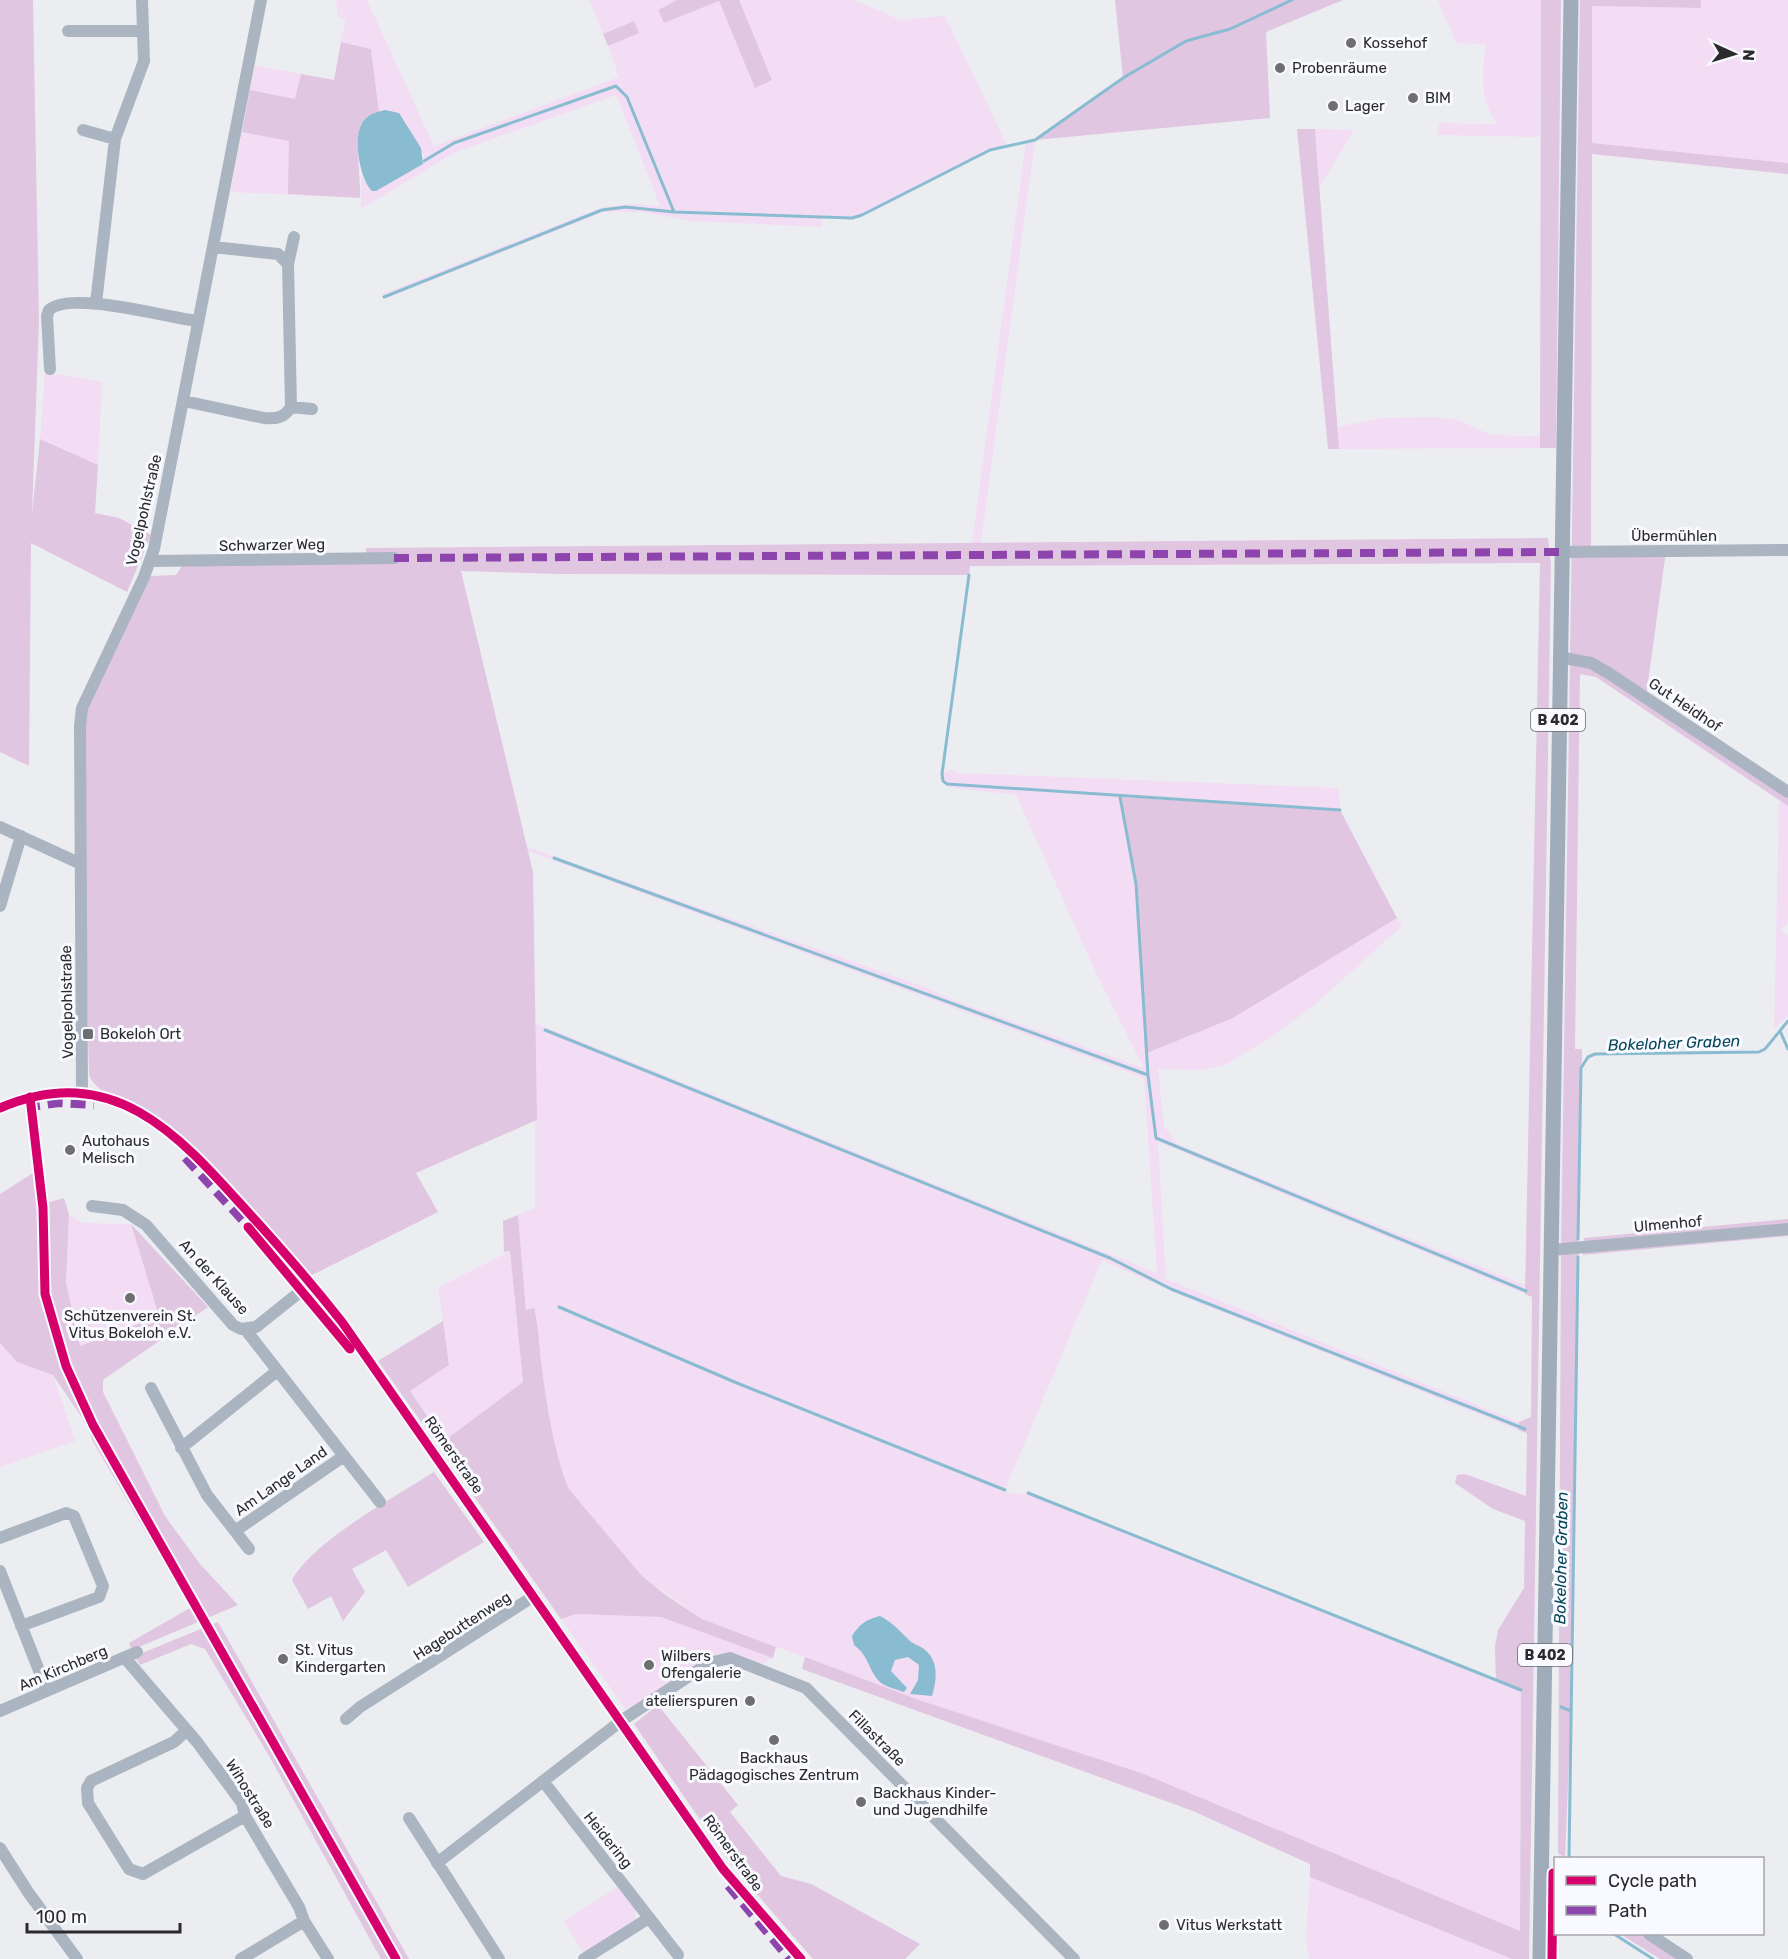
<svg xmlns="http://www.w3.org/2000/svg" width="1788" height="1959" font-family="Rubik,sans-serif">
<rect width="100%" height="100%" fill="#ecedf1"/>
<!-- green -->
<path fill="#f3ddf4" d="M336,0H367L434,146L619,77L608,46L638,33L633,21L603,34L589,0H677L658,10L664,23L719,1L756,87L772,80L739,0H854L901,20L945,16L1007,145L990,150L862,215L852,218L822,217V227L691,221L643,212H603L384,299L382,294L603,207L632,204L660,206L616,95L456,152L361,209V175L372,191L423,164L424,156L385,110L379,112L371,49L341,42L346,19L338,17Z
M1438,0H1541L1540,137L1438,135L1439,123L1498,124C1477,97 1484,76 1485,44L1456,43Z
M1701,0H1788V163L1592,143V6L1700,8Z
M255,65L301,74L296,99L250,90Z
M1315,129L1354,130L1320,187Z
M242,132L290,141V155L321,196L230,192Z
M1035,140L981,543H972L1026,141Z
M45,372L102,382L98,465L40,439Z
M1435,417L1458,420L1491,435L1540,436V448L1339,449L1337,427L1382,418Z
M951,770L961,773L1339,788L1340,810L1120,798L1136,884L1147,1053L1233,1018L1397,918L1402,926L1313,1006L1270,1038L1225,1065L1202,1070L1158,1069L1164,1126L1179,1145L1525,1285V1294L1158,1142L1166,1279L1519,1422L1518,1430L1182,1296L1102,1260L1004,1492L1028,1494L1521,1690L1520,1932L1144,1774L919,1700L702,1619L642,1576L568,1488C548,1435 542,1374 536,1318L526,1310L518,1215L535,1208V1023L1157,1273L1144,1078L528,851L527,847L925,987L953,1000L1144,1068L1096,973L1016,795L948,787L942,774Z
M1779,800L1788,806V922L1781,930L1788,936V1016L1774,1029Z
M69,1214L82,1223L131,1224L159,1316L80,1346L66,1283Z
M510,1251L523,1382L444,1441L409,1391L449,1365L438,1288Z
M0,1343L17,1362L53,1375L75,1441L0,1467Z
M576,1614L661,1617L773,1658L759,1665L718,1654L626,1710L561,1619Z
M1310,1877L1512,1959H1309L1306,1937Z
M619,1886C627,1897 642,1910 633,1922L584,1953L563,1921Z"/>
<!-- forest -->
<path fill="#e0c6e1" d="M0,0H33L39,322L32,513L40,439L98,465L95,513L119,518L151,535L127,592L31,543L29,766L0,752Z
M677,0H739L772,80L755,88L719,1L664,23L658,10Z
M1115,0H1343L1266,32L1270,118L1035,140L1123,78Z
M1541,0H1561L1556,448H1540Z
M1580,0H1701V8L1592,6V143L1788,163V174L1592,154L1591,552L1666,551L1646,697L1788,792V806L1596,677L1580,674L1575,1049H1582L1571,1711L1565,1858L1558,1853L1561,1249Z
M634,21L639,33L608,46L603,34Z
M341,42L371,49L379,112C372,114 366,116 362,122C354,134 361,180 360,198L288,194L289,141L242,132L250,90L295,99L301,74L334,80Z
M1297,129H1315L1339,449H1328Z
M1548,538L1551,563L1529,1959H1512L1310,1877V1864L1193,1811L802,1669L805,1657L919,1700L1144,1774L1520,1931L1521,1691L1496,1680L1495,1646L1498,1630L1524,1588L1525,1521L1493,1509L1455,1483L1457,1475L1465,1474L1526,1496L1527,1433L1518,1430L1519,1422L1531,1417L1532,1297L1525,1294L1540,563L970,566L969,575H966L560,574L461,571L533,872L537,1120L416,1173L438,1212L310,1276C262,1221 217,1160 157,1117C137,1103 97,1097 89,1075L84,865L85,726L87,709L151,576L176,575L185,561L366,558V548Z
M1120,797L1340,810L1397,918L1233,1018L1147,1053L1136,884Z
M36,1171L39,1205L64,1198L69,1214L66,1283L80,1346L159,1316L131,1224L208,1307L103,1380V1392L165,1516L200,1564L238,1605L132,1650L129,1643L190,1608L92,1440L89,1428L53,1375L17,1362L0,1343V1194Z
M518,1215L526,1310L534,1308C539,1328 539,1349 542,1369C547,1408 554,1451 568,1488L642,1576L667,1596L702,1619L776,1647L773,1658L661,1617L576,1614L561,1619L378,1361L443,1321L449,1365L410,1391L444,1441L523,1382L510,1251L504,1252L503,1221Z
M1788,1219V1236L1583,1255L1584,1238Z
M434,1472L484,1542L408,1587L386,1550L352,1569L365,1592L343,1621L331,1596L308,1609L292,1580C313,1541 395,1497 434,1472Z
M218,1622L409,1959H381L268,1754L205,1649L191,1644L140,1665L135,1656Z
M658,1705L738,1805L730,1812L781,1876L811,1884L920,1944L905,1959H813L730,1863L634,1724Z
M1620,1934H1640L1680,1959H1660Z"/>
<!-- water -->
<path fill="#8abcd1" d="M385,110L399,113L421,148L423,164L376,191H372C359,178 352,134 364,120C369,114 377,112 385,110Z
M880,1616C893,1623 898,1629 908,1639C912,1644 919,1645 924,1649C939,1661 937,1679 932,1696L910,1694L918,1680L919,1665L908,1657L895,1660L891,1671L907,1688L904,1692C896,1689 884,1687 878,1680C868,1668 868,1655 854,1645L852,1636C860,1624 865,1620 880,1616Z"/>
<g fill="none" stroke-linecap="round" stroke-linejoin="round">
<!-- stream -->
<path stroke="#8abcd1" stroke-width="3" d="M424,161L454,143L616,86L627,97L674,212L852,218L862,215L990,150L1035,140L1123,78L1186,41L1230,29L1292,0
M384,297L602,210L626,207L674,212
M969,575L942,774L943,781L947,784L1340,810
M1120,797L1136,884L1148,1075L1156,1138L1526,1291
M554,858L1148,1075
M545,1030L1110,1258L1171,1289L1525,1429
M1780,1031L1788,1049
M1578,1239L1581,1068L1588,1057L1595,1054L1759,1052L1765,1049L1788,1021
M559,1307L737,1383L1005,1490
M1028,1493L1521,1690
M1561,1707L1571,1711
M1569,1858L1578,1257
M1614,1934L1653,1959"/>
<!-- minor -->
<path stroke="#abb5c1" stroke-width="12" d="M68,31H143
M83,130L115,139
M288,264L294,237
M96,303L115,139L144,61L142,0
M50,369L47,316L49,310C70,290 168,318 198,321
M184,401L264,418C276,419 284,418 291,407L288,264L278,254L213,247
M291,407L312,409
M1560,552L1788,550
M150,561L394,558
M1559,657L1591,663L1610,674L1788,792
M0,827L79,863
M0,906L21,836
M82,1094L80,726L82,708L144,577L154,549L261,0
M0,1108C113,1060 178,1134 247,1211C280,1247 312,1284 342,1322L723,1869L801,1959
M92,1206L123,1210L146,1225L233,1325L241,1329L256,1327L311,1283
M1551,1250L1788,1229
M245,1329L380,1502
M151,1388L207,1495L249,1549
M181,1448L277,1371
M235,1531L344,1456
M0,1538L66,1513L74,1516L103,1586L99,1597L21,1626
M0,1571L47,1691
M125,1658L197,1742L242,1803L245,1816L299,1907L304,1921L328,1959
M0,1711L137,1652
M346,1719L360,1707L534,1596
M186,1731L174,1742L91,1781L87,1788L88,1803L129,1869L143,1874L245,1816
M543,1781L678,1955
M409,1818L499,1959
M0,1848L28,1892L77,1959
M437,1863L621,1721L709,1663L730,1658L806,1688L1074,1959
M1542,1871L1556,1875
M1649,1934L1687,1959
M241,1959L304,1921
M584,1959L649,1918"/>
<!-- major -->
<path stroke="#a0acba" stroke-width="15" d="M1540,1959L1571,0"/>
<!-- quiet -->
<path stroke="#8e44ad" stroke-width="8" stroke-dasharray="15 8" stroke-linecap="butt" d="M394,558L1560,552
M25,1108L59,1103L94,1105
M185,1158L250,1229
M728,1886L789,1959"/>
<!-- cycleway casing -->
<g stroke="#f9faff" stroke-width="13">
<path id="cycleway" d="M30,1097L43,1208L45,1294L66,1366L93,1425L396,1959
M0,1108C113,1060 178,1134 247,1211C280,1247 312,1284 342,1322L723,1869L801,1959
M248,1227L350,1349
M1552,1959L1553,1873"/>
</g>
<!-- cycleway -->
<use href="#cycleway" stroke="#d6006c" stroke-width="9"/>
</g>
<!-- markers -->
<g fill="#6f6f72" stroke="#f9faff" stroke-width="2">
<circle cx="1351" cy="43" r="6"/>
<circle cx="1280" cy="68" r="6"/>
<circle cx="1413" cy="98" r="6"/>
<circle cx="1333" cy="106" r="6"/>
<rect x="82" y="1028" width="12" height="12" rx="3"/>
<circle cx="70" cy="1150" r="6"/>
<circle cx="130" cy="1298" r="6"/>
<circle cx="283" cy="1659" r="6"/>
<circle cx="649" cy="1665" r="6"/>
<circle cx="750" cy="1701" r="6"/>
<circle cx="774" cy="1740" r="6"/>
<circle cx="861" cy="1802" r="6"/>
<circle cx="1164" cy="1925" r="6"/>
</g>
<g text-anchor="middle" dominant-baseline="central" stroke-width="6" stroke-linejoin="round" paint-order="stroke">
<!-- shield labels -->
<g fill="#f9faff" stroke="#69696c" stroke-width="1.5">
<rect x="1531" y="709" width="54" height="22" rx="4.5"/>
<rect x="1518" y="1644" width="54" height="22" rx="4.5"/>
</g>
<g font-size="14" font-weight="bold" fill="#2b2b2d">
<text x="1558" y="720">B 402</text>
<text x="1545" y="1655">B 402</text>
</g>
<!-- poi labels -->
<g font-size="15" fill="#2b2b2d" stroke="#f9faff" text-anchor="start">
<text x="1363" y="43">Kossehof</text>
<text x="1292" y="68">Probenräume</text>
<text x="1425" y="98">BIM</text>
<text x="1345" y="106">Lager</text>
<text x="100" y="1034">Bokeloh Ort</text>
<text x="82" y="1141">Autohaus<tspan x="82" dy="17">Melisch</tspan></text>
<text x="130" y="1316" text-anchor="middle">Schützenverein St.<tspan x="130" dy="17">Vitus Bokeloh e.V.</tspan></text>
<text x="295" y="1650">St. Vitus<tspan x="295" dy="17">Kindergarten</tspan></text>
<text x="661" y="1656">Wilbers<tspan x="661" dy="17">Ofengalerie</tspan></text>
<text x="738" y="1701" text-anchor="end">atelierspuren</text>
<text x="774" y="1758" text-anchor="middle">Backhaus<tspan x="774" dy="17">Pädagogisches Zentrum</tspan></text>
<text x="873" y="1793">Backhaus Kinder-<tspan x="873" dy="17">und Jugendhilfe</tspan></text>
<text x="1176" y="1925">Vitus Werkstatt</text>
</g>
<!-- street labels -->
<g font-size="15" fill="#2b2b2d" stroke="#f9faff">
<text transform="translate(144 510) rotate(-77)">Vogelpohlstraße</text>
<text x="1674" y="536">Übermühlen</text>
<text transform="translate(272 545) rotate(-1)">Schwarzer Weg</text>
<text transform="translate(1685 705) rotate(34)">Gut Heidhof</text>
<text transform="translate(67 1002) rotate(-91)">Vogelpohlstraße</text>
<text transform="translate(1668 1224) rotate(-5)">Ulmenhof</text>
<text transform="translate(214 1277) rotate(48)">An der Klause</text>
<text transform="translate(454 1455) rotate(55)">Römerstraße</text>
<text transform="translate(281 1481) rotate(-35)">Am Lange Land</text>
<text transform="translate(462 1626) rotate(-33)">Hagebuttenweg</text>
<text transform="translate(63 1668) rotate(-23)">Am Kirchberg</text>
<text transform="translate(877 1738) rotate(45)">Fillastraße</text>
<text transform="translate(250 1794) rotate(58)">Wihostraße</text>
<text transform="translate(608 1840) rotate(51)">Heidering</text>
<text transform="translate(733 1853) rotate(54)">Römerstraße</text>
</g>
<!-- water labels -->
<g font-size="16" font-style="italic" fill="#044559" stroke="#f9faff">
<text transform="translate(1674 1043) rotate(-2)">Bokeloher Graben</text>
<text transform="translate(1561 1558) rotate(-89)">Bokeloher Graben</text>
</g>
</g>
<!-- legend -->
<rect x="1554" y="1857" width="210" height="78" fill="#f9faff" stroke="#a7a7ab" stroke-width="1.5"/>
<rect x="1566" y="1876" width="30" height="9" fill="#d6006c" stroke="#a7a7ab" stroke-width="1.5"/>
<text x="1608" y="1887" font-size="18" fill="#2b2b2d">Cycle path</text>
<rect x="1566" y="1906" width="30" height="9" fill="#8e44ad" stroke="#a7a7ab" stroke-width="1.5"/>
<text x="1608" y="1917" font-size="18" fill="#2b2b2d">Path</text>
<!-- north arrow -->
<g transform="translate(1734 54) rotate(94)" stroke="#f9faff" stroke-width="4.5" paint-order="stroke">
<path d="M0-4.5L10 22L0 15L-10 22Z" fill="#2b2b2d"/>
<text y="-9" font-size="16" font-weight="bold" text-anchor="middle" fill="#2b2b2d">N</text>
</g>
<!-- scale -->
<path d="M27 1923v9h153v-9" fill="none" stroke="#2b2b2d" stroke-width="3"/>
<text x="36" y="1923" font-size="18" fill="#2b2b2d" stroke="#f9faff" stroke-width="4.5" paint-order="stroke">100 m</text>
</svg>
